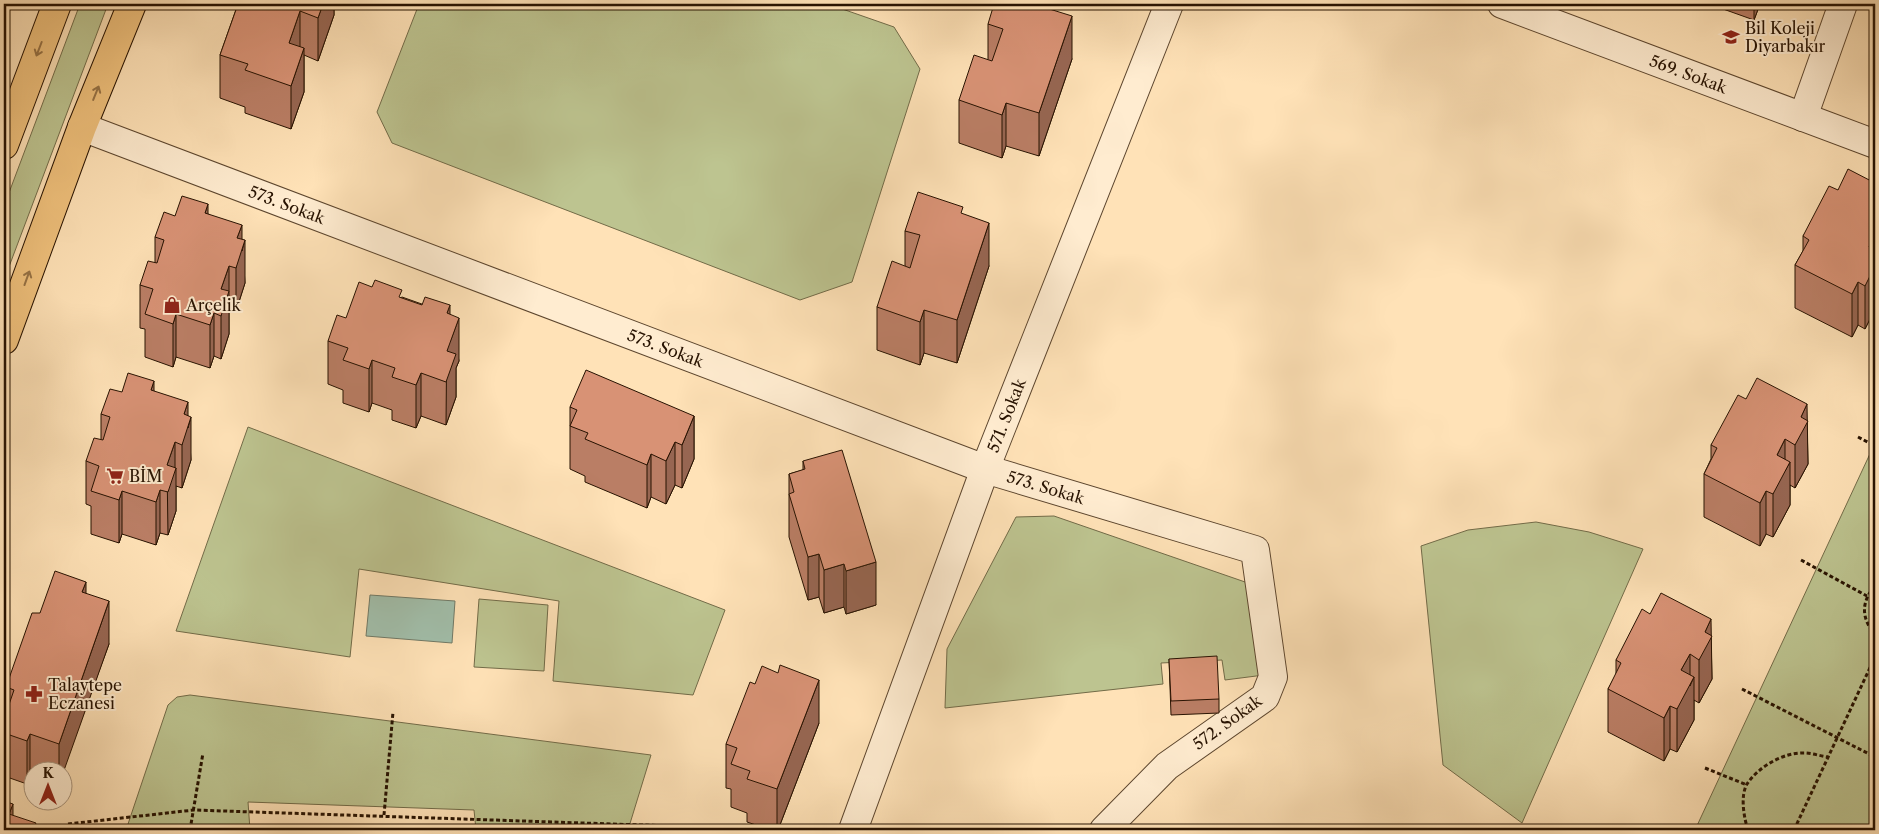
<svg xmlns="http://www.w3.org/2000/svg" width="1879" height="834" font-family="'Libre Caslon Text',serif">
<rect width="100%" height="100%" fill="#ffe2b7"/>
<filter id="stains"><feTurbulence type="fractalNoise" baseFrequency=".004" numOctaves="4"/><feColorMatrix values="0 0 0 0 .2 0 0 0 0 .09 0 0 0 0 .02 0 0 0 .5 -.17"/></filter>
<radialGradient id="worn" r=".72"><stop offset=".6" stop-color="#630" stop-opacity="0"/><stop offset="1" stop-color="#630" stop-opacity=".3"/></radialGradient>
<!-- green -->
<path fill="#bdc490" stroke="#726b48" d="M80,4H108L4,280V206Z
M419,4H828L894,27L920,69L852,282L800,300L392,143L377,112Z
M248,427L725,610L693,695L553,681L559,601L359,569L350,657L176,631Z
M1875,443V830H1695Z
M1054,516L1248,583L1264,675L1225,680L1222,660L1161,663L1163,684L945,708L947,649L1016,517Z
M1536,522L1589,532L1643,549L1522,823L1443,765L1421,546L1468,530Z
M479,599L548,605L544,671L474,667Z
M190,695L651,755L628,830H476L474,810L248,802L250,830H126L168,705L177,697Z"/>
<!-- water -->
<path fill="#a1beaa" stroke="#707966" d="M370,595L455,601L452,643L366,636Z"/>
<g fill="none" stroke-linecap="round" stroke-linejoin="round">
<!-- minor casing -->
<g stroke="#5d462e" stroke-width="30">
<g id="minor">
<path id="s1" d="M1502,4L1875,144"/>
<path d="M1803,117L1843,4"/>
<path id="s2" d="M82,127L985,469L1255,550L1273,677L1265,697L1167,766L1104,830"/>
<path id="s3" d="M853,830L985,469L1169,4"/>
</g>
</g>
<!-- primary casing -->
<g stroke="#271201" stroke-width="30">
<path id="primary" d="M4,145L57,4
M4,340L82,127L132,4"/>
</g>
<!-- path -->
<path stroke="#271201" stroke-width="3" stroke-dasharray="4 2.5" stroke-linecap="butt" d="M1858,437L1875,446
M1801,560L1867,596
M1875,586C1861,601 1861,619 1875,634
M1742,689L1875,757
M1705,768L1747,785
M1875,771L1873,795L1875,801
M384,815L393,712
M68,824L194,810L672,826
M190,830L203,753
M1748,830C1744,818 1740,796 1747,784C1758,767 1784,752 1804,753C1812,753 1820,756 1828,757
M1794,830L1875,657"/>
<!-- minor -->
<use href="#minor" stroke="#ffecd0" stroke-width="28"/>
<!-- primary -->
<use href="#primary" stroke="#f0c17c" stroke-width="28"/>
</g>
<!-- wall -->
<path fill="#ba7e65" stroke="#271201" d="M238,4H334V15L318,61L304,55V92L291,129L245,113V107L220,98V55Z
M1046,4V8L1072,59L1039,156L1006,146L1002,158L959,143V100L988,59V24Z
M1709,4H1760L1754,20Z
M1875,183V309L1865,329L1858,325L1852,337L1795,308V265L1803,251V236L1838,190Z
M208,214L242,239L245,283L236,311L229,309V334L221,359L214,356L210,368L176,357L173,367L145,357V329L140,328V285L155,263V237L175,216Z
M963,214L989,266L957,363L924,353L920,365L877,350V307L905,266V231Z
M402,297L450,314L459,361L456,368V397L446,425L421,416L416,428L392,420V410L372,403L369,412L343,403V390L328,384V341Z
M154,391L188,416L191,460L182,488L176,486V511L168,535L160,533L156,545L122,534L119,543L91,534V506L86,504V461L101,439V414L122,392Z
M1746,399L1807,420L1808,464L1795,488L1790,485V505L1773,537L1766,534L1760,546L1704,517V474L1711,459V445Z
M570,407L694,416V459L682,488L675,485L666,504L651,497L647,508L585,482V476L570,469Z
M803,461L876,605L846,614L844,607L824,613L819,597L808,600L789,537V474L803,470Z
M86,593L109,644L62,772H32V778L30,777L27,784L4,776V719L6,712V687L40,613Z
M1650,614L1711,636L1712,679L1699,703L1694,700V720L1677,752L1670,749L1664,761L1608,732V689L1616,675V660Z
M1169,659L1219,699V713L1171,715Z
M819,723L778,830H771L747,822V813L731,807V789L726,788V744Z"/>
<!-- shaded-wall -->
<path fill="#976652" stroke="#271201" d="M323,4H334V15L318,61V18Z
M1754,4H1760L1754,20Z
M300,11V54L289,43Z
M1072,16V59L1039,156V113Z
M304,48V92L291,129V86Z
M1006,103V146L1002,158V115Z
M208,204V248L205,213Z
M989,223V266L957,363V320Z
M242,225V251L245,240V283L236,311V268L237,238Z
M1875,234V309L1865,329V286L1869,247Z
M229,266V334L221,359V289Z
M1858,282V325L1852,337V294Z
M450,305V342L459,318V361L456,368V397L446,425L447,313Z
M924,310V353L920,365V322Z
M214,313V356L210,368V325Z
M176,314V357L173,367V324Z
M372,360V403L369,412V369Z
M421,373V416L416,428V385Z
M154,381V424L151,390Z
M188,402V428L191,417V460L182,488V445L184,414Z
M1807,404L1808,464L1795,488V445L1801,417Z
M694,416V459L682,488V445Z
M1785,439V471L1790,462V505L1773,537V494L1777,455Z
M175,442V471L176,468V511L168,535L167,465Z
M675,442V485L666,504V461Z
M651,454V497L647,508V465Z
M160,490V533L156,545V502Z
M122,491V534L119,543V500Z
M1766,491V534L1760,546V503Z
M819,554V597L808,600V557Z
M876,562V605L846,614V571Z
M844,564V607L824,613V570Z
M86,582V625L82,592Z
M109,601V644L62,776V772H59V744Z
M1711,619L1712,679L1699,703V660L1705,632Z
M1690,654V686L1694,677V720L1677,752V709L1681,670Z
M819,680V723L778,830H777V789Z
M1670,706V749L1664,761V718Z
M30,734V777L27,784V741Z
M13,804V830L9,814Z"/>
<!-- building -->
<path fill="#d89275" stroke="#271201" d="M238,4H323L318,18L300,11L289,43L304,48L291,86L245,70L248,64L220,55Z
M994,4H1045L1043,7L1072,16L1039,113L1006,103L1002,115L959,100L974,55L992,61L1003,29L988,24Z
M1848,169L1875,183V234L1869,247L1875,250V266L1865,286L1858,282L1852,294L1795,265L1809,240L1803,236L1829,186L1838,190Z
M918,192L963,207L961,213L989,223L957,320L924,310L920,322L877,307L892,261L910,268L920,235L905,231Z
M182,196L208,204L205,213L242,225L237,238L245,240L236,268L229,266L221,289L229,291L221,316L214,313L210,325L176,314L173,324L145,314L153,289L140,285L148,261L157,263L164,240L155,237L164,212L175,216Z
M375,280L402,290L399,297L422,305L425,297L450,305L447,313L459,318L447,351L456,354L446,382L421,373L416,385L392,377L395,368L372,360L369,369L343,360L348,348L328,341L337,315L346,318L359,282L372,287Z
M586,370L694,416L682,445L675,442L666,461L651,454L647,465L585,439L588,433L570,426L577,410L570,407Z
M128,373L154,381L151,390L188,402L184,414L191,417L182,445L175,442L167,465L176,468L168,492L160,490L156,502L122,491L119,500L91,491L99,466L86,461L94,438L103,440L110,417L101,414L110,389L122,392Z
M1757,378L1807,404L1801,417L1808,421L1795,445L1785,439L1777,455L1790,462L1773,494L1766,491L1760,503L1704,474L1717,448L1711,445L1738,395L1746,399Z
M842,450L876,562L846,571L844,564L824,570L819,554L808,557L789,494L794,492L789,474L805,469L803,461Z
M55,571L86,582L82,592L109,601L59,744L30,734L27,741L4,733V719L14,690L6,687L32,613H40Z
M1661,593L1711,619L1705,632L1712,636L1699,660L1690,654L1681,670L1694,677L1677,709L1670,706L1664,718L1608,689L1621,663L1616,660L1642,609L1650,614Z
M1217,656L1219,699L1171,701L1169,659Z
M780,665L819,680L777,789L747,779L750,771L731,764L737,748L726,744L750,682L755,684L762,666L778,673Z
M4,801L13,804L9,814L36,823L33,830H4Z"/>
<!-- one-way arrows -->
<defs><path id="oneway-shaft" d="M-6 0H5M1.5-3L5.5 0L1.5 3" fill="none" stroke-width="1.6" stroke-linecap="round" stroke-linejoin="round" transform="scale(1.25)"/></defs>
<g stroke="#967245">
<use href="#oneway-shaft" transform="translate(39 49) rotate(111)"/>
<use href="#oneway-shaft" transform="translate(96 93) rotate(-68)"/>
<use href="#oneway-shaft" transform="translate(27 278) rotate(-70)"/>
</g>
<!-- icons -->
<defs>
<g id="school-bare" transform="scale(1.35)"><path d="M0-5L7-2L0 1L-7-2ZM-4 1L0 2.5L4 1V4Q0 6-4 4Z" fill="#8f2418" stroke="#ffecd0" stroke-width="2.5" paint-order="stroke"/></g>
<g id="shop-bare" transform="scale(1.35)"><path d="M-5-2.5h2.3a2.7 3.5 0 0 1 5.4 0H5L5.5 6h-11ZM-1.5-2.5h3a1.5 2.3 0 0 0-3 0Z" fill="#8f2418" stroke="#ffecd0" stroke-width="2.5" paint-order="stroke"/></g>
<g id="supermarket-bare" transform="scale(1.35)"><path d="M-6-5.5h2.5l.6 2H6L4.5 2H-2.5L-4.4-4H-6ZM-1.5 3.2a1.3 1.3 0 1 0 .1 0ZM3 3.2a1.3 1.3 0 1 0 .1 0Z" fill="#8f2418" stroke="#ffecd0" stroke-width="2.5" paint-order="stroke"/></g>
<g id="pharmacy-bare" transform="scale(1.35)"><path d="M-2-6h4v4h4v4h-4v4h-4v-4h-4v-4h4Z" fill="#8f2418" stroke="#ffecd0" stroke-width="2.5" paint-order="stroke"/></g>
</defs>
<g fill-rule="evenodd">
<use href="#school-bare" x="1731" y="37"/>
<use href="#shop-bare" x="172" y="305"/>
<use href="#supermarket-bare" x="115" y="476"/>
<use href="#pharmacy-bare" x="34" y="694"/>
</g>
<g text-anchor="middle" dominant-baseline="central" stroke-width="4" stroke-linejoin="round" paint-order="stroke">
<!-- poi labels -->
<g font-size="16" fill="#271201" stroke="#ffecd0" text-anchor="start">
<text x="1745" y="28">Bil Koleji<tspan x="1745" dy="18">Diyarbakır</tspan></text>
<text x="186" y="305">Arçelik</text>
<text x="129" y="476">BİM</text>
<text x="48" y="685">Talaytepe<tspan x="48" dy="18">Eczanesi</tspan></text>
</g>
<!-- street labels -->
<g font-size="16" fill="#271201" stroke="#ffecd0">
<text stroke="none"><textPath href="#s1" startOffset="199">569. Sokak</textPath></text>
<text stroke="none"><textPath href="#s2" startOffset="219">573. Sokak</textPath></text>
<text stroke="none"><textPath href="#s2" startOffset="624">573. Sokak</textPath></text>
<text stroke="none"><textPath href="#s3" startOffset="442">571. Sokak</textPath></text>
<text stroke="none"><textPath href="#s2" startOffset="1029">573. Sokak</textPath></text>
<text transform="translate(1227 722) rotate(-36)">572. Sokak</text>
</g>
</g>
<!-- margin -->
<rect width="1879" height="834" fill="none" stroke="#ffe2b7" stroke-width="20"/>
<rect x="5" y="5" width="1869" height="824" fill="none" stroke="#271201" stroke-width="2.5"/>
<rect x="10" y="10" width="1859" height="814" fill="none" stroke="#271201"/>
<!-- north arrow -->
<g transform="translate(48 786)"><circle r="24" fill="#ffecd0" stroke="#a9957d"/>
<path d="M0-4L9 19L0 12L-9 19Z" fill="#8f2418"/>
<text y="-8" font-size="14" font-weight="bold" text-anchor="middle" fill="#271201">K</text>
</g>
<rect width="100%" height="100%" filter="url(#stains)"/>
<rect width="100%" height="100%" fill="url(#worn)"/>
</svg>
